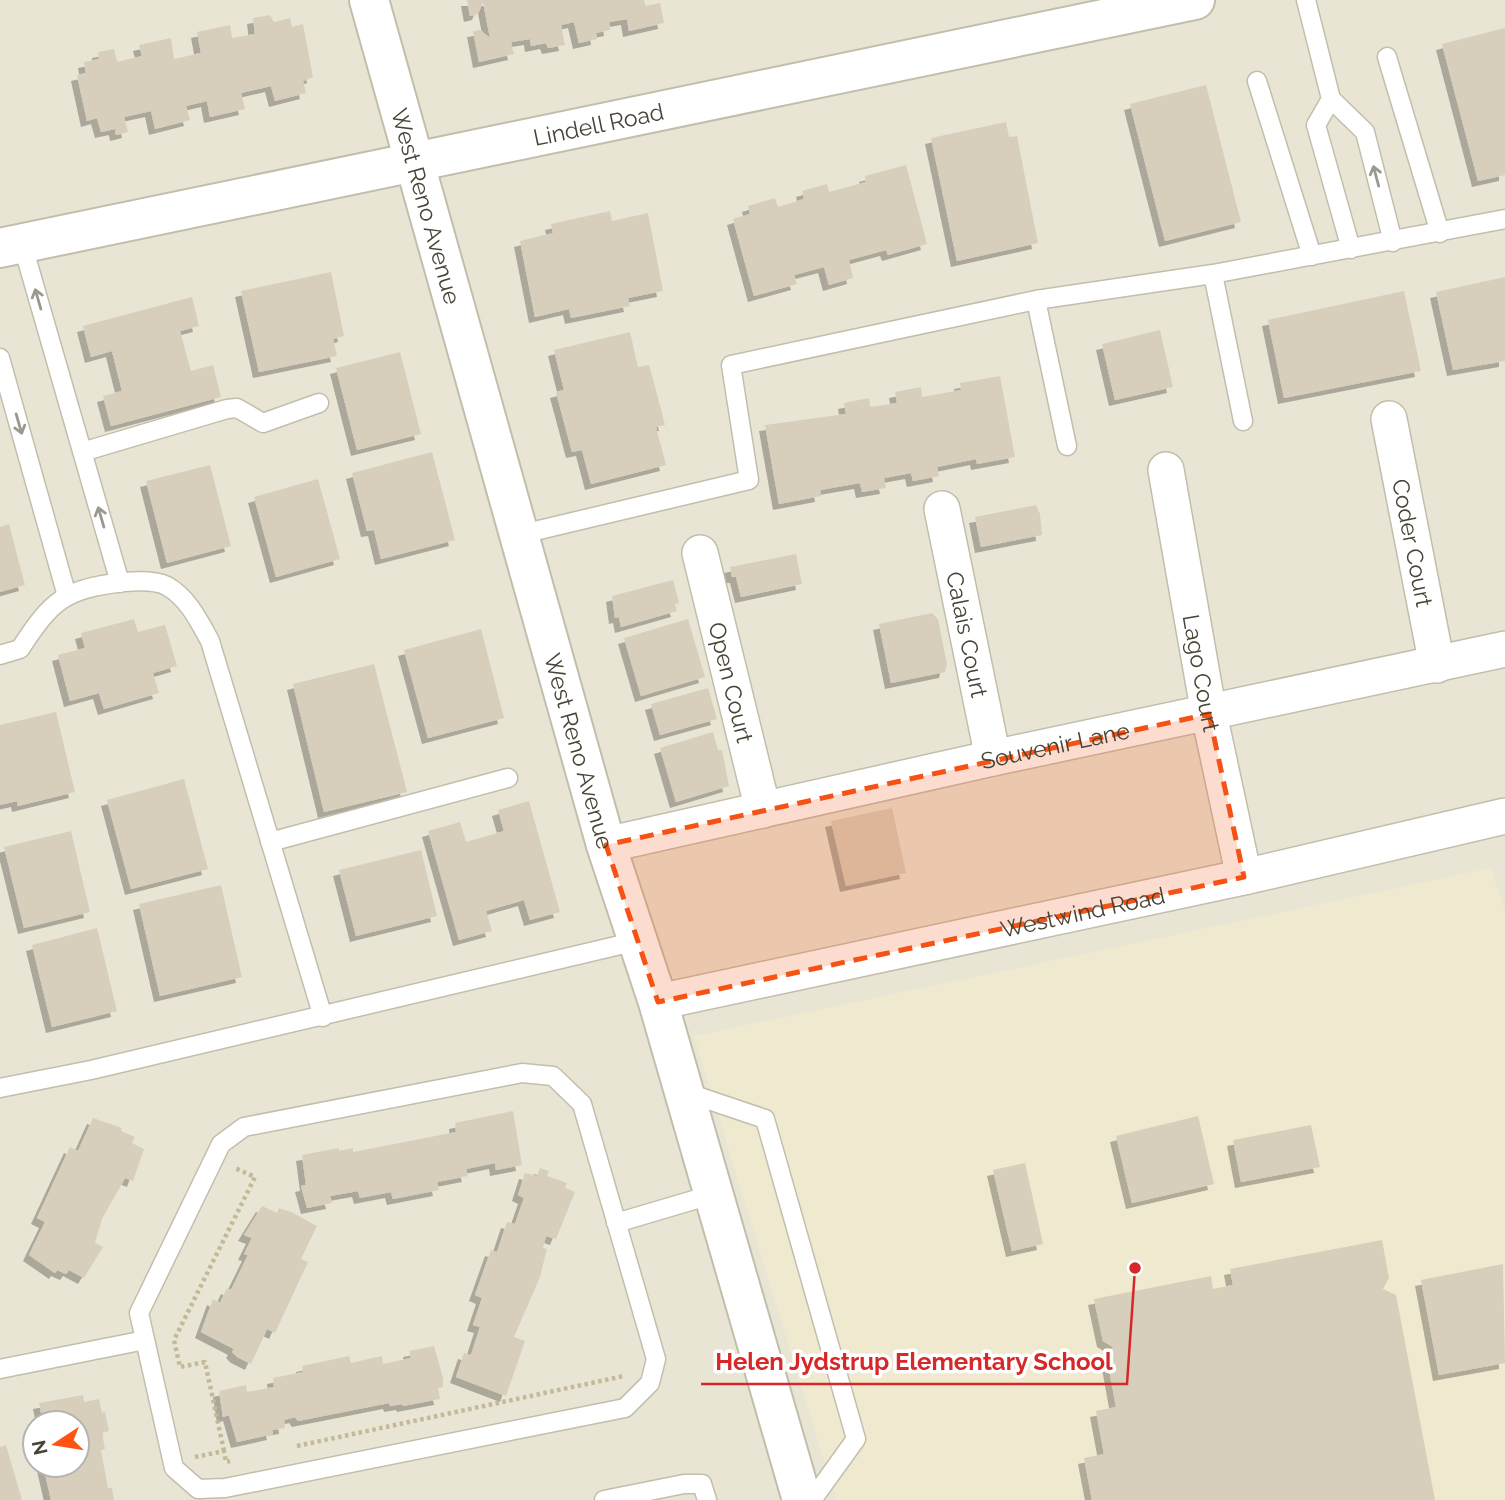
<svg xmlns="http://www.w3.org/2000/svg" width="1505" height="1500" font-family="Raleway,sans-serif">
<defs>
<filter id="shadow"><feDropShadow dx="-6" dy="6" stdDeviation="0" flood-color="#0004"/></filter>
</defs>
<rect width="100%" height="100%" fill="#f4f2e6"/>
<!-- residential -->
<path fill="#e9e5d4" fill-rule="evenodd" d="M0,0H1505V1500H0ZM35,1423H77V1465H35Z"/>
<!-- education -->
<path fill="#eee9cf" d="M1491,868L1505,911V1500H836L694,1036Z"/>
<!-- building -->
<path fill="#d7cfbb" filter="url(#shadow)" d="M467,0H644L646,6L660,3L664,23L629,31L627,19L609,22L610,30L596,33L597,39L579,43L574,22L561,25L565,45L548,48L546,43L531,46L530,39L511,42L514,54L479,62L473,31L480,30L490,38L483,2L478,14L470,16Z
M270,15L274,22L290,18L292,27L303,24L313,77L303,81L306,93L275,101L271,86L241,93L245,109L210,117L207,101L186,106L190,120L155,129L151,111L124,117L128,132L116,135L115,129L101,132L97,118L87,121L77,75L86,73L84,62L99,59L98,52L114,49L117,62L142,56L139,45L171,38L174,59L201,53L197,32L230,25L232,38L255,34L253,18Z
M1505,28V175L1478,181L1442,44Z
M1206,85L1241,222L1165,241L1130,104Z
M1006,122L1009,137L1017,136L1038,243L957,261L931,138Z
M906,165L927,244L888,255L886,250L849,260L853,278L829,285L824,267L794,275L797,284L754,296L733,219L750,214L748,206L775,198L778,207L804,199L802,191L827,184L829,192L866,182L865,176Z
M610,211L612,221L648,213L663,291L628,298L630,306L571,318L569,309L535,317L520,241L553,233L551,224Z
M331,272L344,336L333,339L337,356L259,372L241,291Z
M1505,277V361L1453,370L1436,292Z
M1404,291L1421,371L1284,398L1268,320Z
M192,297L199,326L180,331L191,371L213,365L221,397L111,426L103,396L122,391L112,351L91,357L83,326Z
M1160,330L1173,387L1115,400L1102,344Z
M630,332L638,367L649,365L657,394L665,425L656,427L666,465L591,484L582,450L572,452L556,392L564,390L554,350Z
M400,352L421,434L357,450L336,368Z
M1000,376L1015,457L977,464L976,459L937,467L939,476L913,481L911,473L884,478L886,488L862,492L860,483L820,490L821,496L779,504L765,425L846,414L844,403L869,398L870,407L897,403L895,392L921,387L922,397L961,390L960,383Z
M432,452L455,540L381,559L374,530L367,531L352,473Z
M210,465L231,546L167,563L146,481Z
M318,479L340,559L276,577L254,497Z
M1036,505L1040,514L1042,535L981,547L975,517Z
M9,524L25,585L0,592V527Z
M796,554L802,584L741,597L736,577H732L730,567Z
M673,580L679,603L675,604L677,611L621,627L619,617L615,618L612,596Z
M932,613L938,619L947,664L945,672L891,683L879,624Z
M134,619L138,632L165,625L177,666L153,673L159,693L104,709L99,693L70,701L58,655L85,648L81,633Z
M688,619L705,677L641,696L624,638Z
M481,629L504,718L428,738L404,650Z
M374,664L407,792L324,812L293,684Z
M708,688L717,719L660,735L651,704Z
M56,712L75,792L18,806L17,801L0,805V725Z
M713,732L718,750H722L729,786L676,802L660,748Z
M184,779L208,869L131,889L107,800Z
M529,801L560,912L530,920L524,900L486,911L492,931L459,940L428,831L460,822L466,842L504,831L498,810Z
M892,808L906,873L846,886L831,821Z
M71,831L90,912L24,928L4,847Z
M421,850L437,916L356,936L339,870Z
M221,885L242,977L160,996L139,904Z
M97,928L117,1011L52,1027L32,945Z
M513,1111L522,1165L496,1170L495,1163L466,1169L468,1176L437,1182L439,1190L393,1199L391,1192L360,1198L358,1191L330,1196L332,1203L307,1208L301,1186L306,1185L302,1155L339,1148V1151L353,1148V1152L456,1132L455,1123Z
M1198,1116L1214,1184L1132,1203L1116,1136Z
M93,1118L122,1128L121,1131L135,1137L132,1143L144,1149L133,1181L125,1178L102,1219L95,1243L103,1247L84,1278L69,1270L66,1274L57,1270L55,1273L29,1255L45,1222L37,1218L70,1147L78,1151Z
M1311,1125L1320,1167L1241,1182L1233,1140Z
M1025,1163L1043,1244L1012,1251L993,1170Z
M540,1168L549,1171L547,1176L567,1183L565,1188L575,1192L556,1239L546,1236L543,1248L547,1249L540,1277L514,1337L525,1341L506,1396L456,1377L464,1353L471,1355L480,1327L473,1325L482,1298L475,1295L491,1250L497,1252L507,1222L515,1224L524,1198L518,1195L525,1173L537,1176Z
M262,1206L277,1213L279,1208L291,1212L317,1226L301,1259L308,1262L275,1333L267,1329L251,1364L237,1357L232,1352L234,1349L201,1332L213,1299L220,1303L227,1288L231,1290L248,1255L244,1254L252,1238L244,1235Z
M1382,1240L1389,1278L1383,1289L1396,1295L1435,1500H1092L1084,1458L1104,1454L1096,1411L1116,1407L1107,1358L1113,1347L1103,1341L1094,1299L1211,1276L1213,1289L1233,1285L1230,1269Z
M1503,1264L1505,1363L1439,1375L1421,1280Z
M434,1346L443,1378V1387L438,1388L440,1399L403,1406L402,1404L390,1406L389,1403L298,1421L295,1417L284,1420L285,1428L272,1430L273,1434L237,1442L229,1415L223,1417L219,1391L246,1385L247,1392L274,1387L273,1378L303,1372L302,1366L349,1356L351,1363L382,1356L383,1364L411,1358L409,1351Z
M83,1395L84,1402L99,1399L102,1413L105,1412L109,1431L102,1433L105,1449L101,1450L108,1488H112L114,1500H51L43,1465H77V1423H43L39,1403Z
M6,1445L22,1500H0V1447Z"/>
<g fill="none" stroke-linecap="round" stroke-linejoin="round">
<!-- service casing -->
<g stroke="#c3beab" stroke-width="21">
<path id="service" d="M1306,0L1331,99L1365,132L1393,242
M1387,57L1440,233
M1257,81L1312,256
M1331,99L1316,125L1351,249
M22,243L120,583
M1213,274L1505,219
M1036,300L1213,274L1243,421
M0,358L67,596
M82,452L227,409L237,408L263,423L319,403
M518,535L749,480L731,365L1036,300L1067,446
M0,655L20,649C52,600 64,589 124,582C136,581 156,580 167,586C188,598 199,621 210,641L323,1017
M270,842L508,778
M522,1073L553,1076L582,1104L656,1359L650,1383L625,1408L225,1488L198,1489L174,1468L139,1313L221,1144L244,1127Z
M0,1088L91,1070L637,941
M685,1092L765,1119L856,1439L812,1500
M616,1223L714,1194
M0,1369L145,1340
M604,1500L684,1484H702L707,1500"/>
</g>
<!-- minor casing -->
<g stroke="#c3beab" stroke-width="38">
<g id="minor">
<path id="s1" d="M1389,419L1437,665"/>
<path id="s2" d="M1166,470L1209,714L1244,877"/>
<path id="s3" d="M942,509L993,758"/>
<path id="s4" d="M700,553L763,810"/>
<path id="s5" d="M606,845L993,758L1505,649"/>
<path id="s6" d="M658,1002L1244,877L1505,816"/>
</g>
</g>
<!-- tertiary casing -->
<g stroke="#c3beab" stroke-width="42">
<g id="tertiary">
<path id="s7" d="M369,0L606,845L658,1002L802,1500"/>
<path id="s8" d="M0,248L1195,0"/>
</g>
</g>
<!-- path -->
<path stroke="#c3b998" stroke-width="4.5" stroke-dasharray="3.5 3.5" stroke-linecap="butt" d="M297,1446L624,1376
M224,1451L205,1362L180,1367L174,1340L255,1177L235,1168
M195,1457L224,1451L226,1462L230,1461"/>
<!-- service -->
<use href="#service" stroke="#fff" stroke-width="18"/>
<!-- minor -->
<use href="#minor" stroke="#fff" stroke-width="35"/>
<!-- tertiary -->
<use href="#tertiary" stroke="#fff" stroke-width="38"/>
</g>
<!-- one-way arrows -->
<defs><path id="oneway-shaft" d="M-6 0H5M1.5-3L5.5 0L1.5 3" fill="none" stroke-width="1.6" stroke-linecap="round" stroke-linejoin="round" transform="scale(1.75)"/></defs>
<g stroke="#9a9890">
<use href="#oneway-shaft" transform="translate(1376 176) rotate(-105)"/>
<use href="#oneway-shaft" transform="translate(38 299) rotate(-106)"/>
<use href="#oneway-shaft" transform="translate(19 424) rotate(74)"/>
<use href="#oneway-shaft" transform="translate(101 517) rotate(-106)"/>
</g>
<!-- marked area -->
<path fill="#f65214" fill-opacity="0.2" stroke="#f65214" stroke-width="5" stroke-dasharray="14 9" stroke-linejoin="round" d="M1209,714L1244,877L658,1002L606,845Z"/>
<g text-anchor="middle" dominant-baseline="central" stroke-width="7" stroke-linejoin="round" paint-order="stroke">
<!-- street labels -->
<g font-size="23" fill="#484335" stroke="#fff">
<text stroke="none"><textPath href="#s8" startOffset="611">Lindell Road</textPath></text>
<text stroke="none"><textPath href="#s7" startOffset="214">West Reno Avenue</textPath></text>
<text stroke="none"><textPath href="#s1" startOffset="126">Coder Court</textPath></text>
<text stroke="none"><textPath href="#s3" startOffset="128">Calais Court</textPath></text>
<text stroke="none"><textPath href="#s2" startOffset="206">Lago Court</textPath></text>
<text stroke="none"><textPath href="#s4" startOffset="133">Open Court</textPath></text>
<text stroke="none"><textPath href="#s5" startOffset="460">Souvenir Lane</textPath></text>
<text stroke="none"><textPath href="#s7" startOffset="780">West Reno Avenue</textPath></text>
<text stroke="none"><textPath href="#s6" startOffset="434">Westwind Road</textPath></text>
</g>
</g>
<!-- callouts -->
<path fill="none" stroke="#d62828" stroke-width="2.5" d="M1135 1268L1127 1384H701"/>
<circle fill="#d62828" stroke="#fff" stroke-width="2.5" cx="1135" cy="1268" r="7"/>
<g font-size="24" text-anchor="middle" font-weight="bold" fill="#d62828" stroke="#fff" stroke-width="7" stroke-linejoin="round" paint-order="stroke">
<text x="914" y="1370">Helen Jydstrup Elementary School</text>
</g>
<!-- north arrow -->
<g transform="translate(56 1444) rotate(258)"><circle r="33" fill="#ffffff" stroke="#b6b4ae" stroke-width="2"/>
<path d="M0-5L12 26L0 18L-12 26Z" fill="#ff5312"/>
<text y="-10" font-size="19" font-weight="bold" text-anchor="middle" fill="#484335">N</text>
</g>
</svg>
